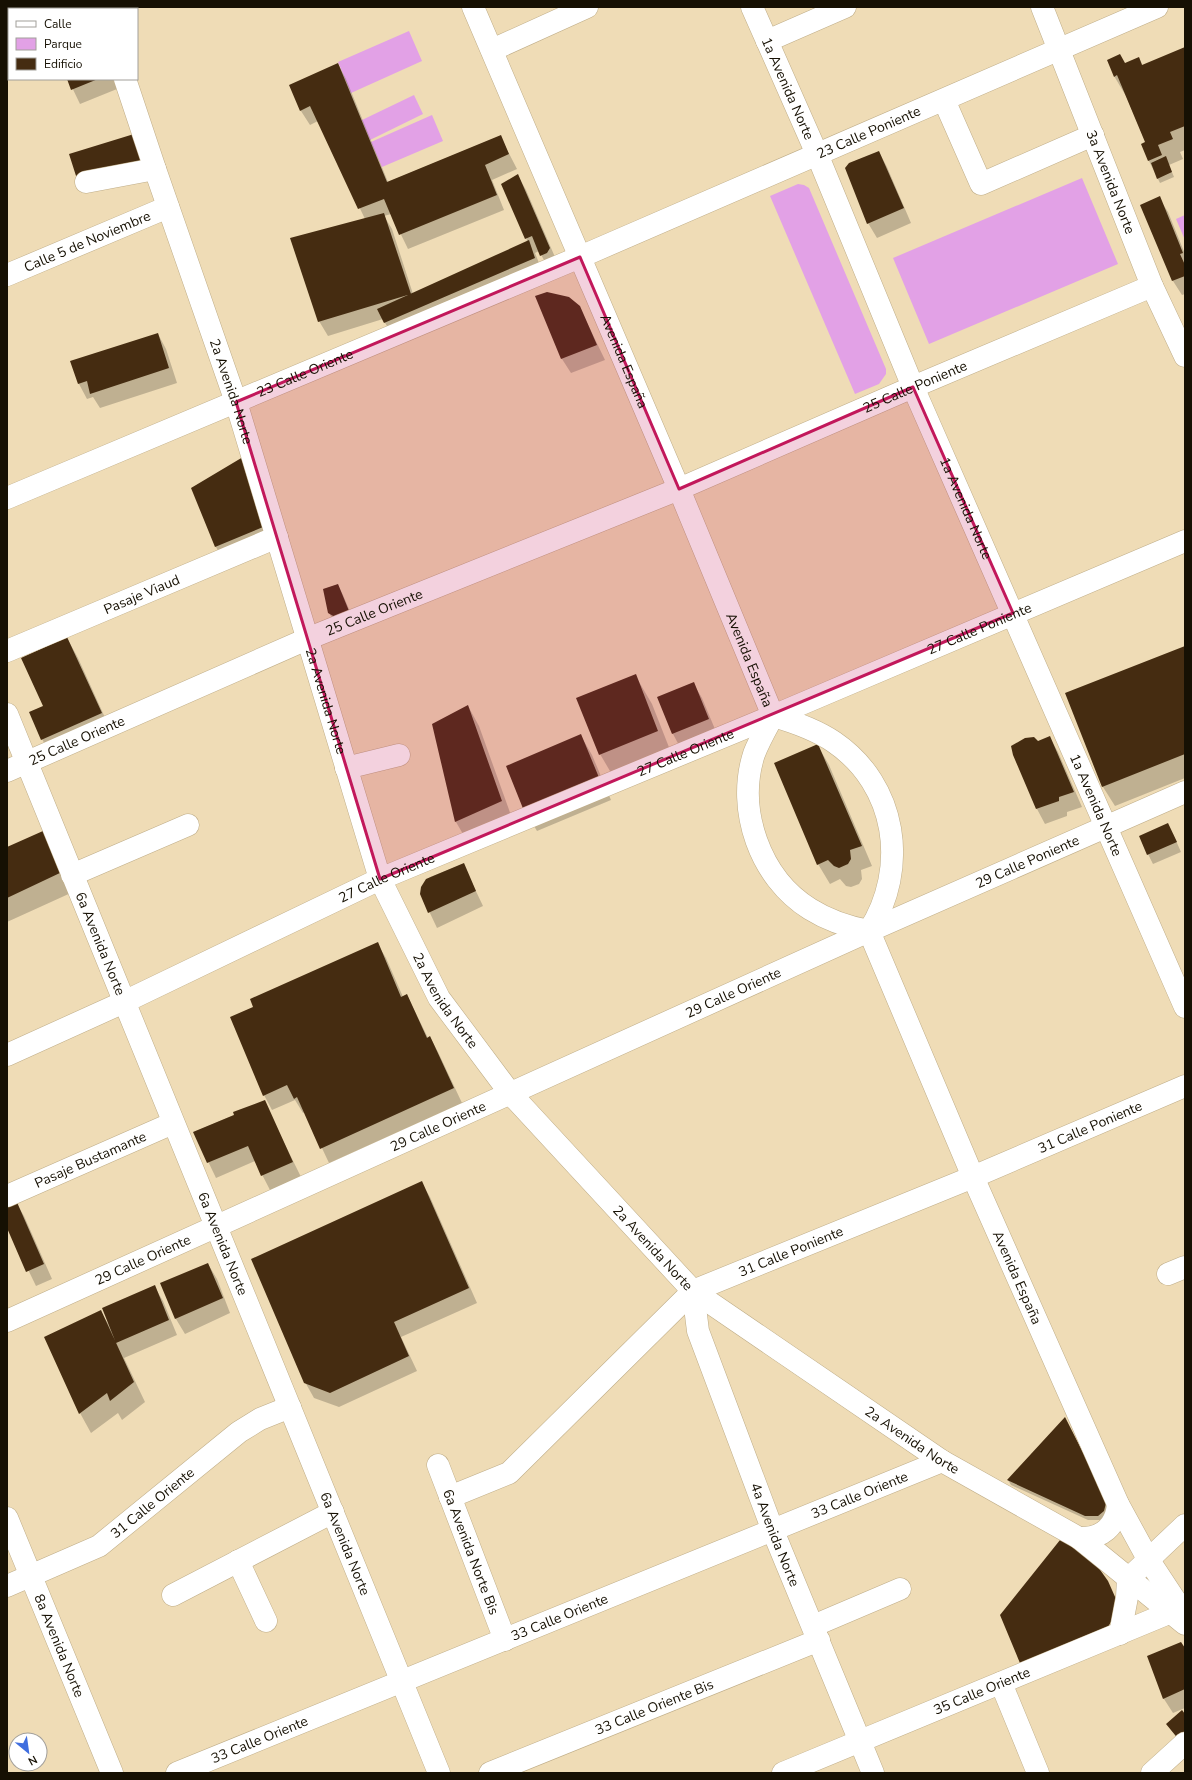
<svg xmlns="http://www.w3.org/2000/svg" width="1192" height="1780" font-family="'Nunito Sans',sans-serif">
<rect width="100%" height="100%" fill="#efdcb6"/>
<!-- green -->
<path fill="#e2a1e6" d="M409,31L422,61L351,93L338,62Z
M414,95L423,114L370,140L362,120Z
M432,115L443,141L382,167L371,142Z
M1082,178L1118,264L929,344L893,258Z
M798,184L804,185L809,188L886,369V374L879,384L855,394L770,196Z
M1185,215V240L1176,219Z"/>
<!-- shadow -->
<path fill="#0003" d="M1185,48V150L1180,152L1183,159L1169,165L1174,177L1160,183L1149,161L1146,143L1126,96L1114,76L1125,64L1139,58L1143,66Z
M338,64L346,79L388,182L500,136L517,169L492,180L504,210L408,249L391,214L384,216L392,229L413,294L527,242L518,176L526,190L558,264L550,271L539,251L535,253L543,273L393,337L383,319L328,336L319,321L365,219L318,121L310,125L301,111L291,85Z
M68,79H113L117,89L80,104Z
M879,152L887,167L911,223L877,238L868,223Z
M1159,198L1168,212L1185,254V294L1182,295L1173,281L1142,205Z
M537,297L579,306L605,360L571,373L562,359Z
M158,334L166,349L177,383L100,408L93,397L87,399L79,384L72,362Z
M243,459L278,545L227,567L216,547L192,488Z
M338,585L343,595L354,621L335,623L329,613Z
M67,638L78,658L112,733L53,759L42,739L44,706Z
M1185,647V778L1115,806L1103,787L1067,694Z
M635,675L652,704L674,760L617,783L600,754Z
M693,683L702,698L717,734L681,749L673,734L658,698Z
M468,706L479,726L513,821L467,841L456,822Z
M581,736L592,755L611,800L537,831L525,811Z
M1050,738L1058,752L1082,807L1067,812V816L1045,824L1037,809L1014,755L1038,742Z
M818,746L829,765L872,866L861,870L862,879L859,884L851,887L846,886L840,879L830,884L818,864Z
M42,832L73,892L7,922V848Z
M1173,834L1181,852L1153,864L1148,854Z
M463,864L483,906L437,928L421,894L422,887L430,877Z
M377,943L386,958L403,997L407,995L428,1038L430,1037L438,1052L462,1103L329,1163L305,1112L303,1113L295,1100L272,1110L264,1095L255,1007Z
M264,1102L301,1177L270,1190L255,1161L216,1178L194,1132Z
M422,1183L430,1197L477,1303L401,1337L417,1371L339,1407L314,1398L305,1382Z
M15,1201L24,1216L52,1279L36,1286L7,1226Z
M208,1264L217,1279L230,1313L185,1334L176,1319L162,1283Z
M154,1286L163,1301L177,1335L124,1358L145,1402L122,1420L118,1413L91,1433L80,1413L100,1311L109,1325Z
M1008,1480L1107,1501L1106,1515L1100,1520H1088L1011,1485Z
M1185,1650V1708L1173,1713L1164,1699L1149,1657Z
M1185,1715V1749L1167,1724Z"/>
<!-- building -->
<path fill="#452c11" d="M1185,47V126L1170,132L1173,139L1158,145L1162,155L1148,161L1141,144L1145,142L1117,75L1114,77L1107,60L1120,54L1125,63L1139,57L1142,65Z
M338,63L387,182L501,135L509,154L485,165L497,195L399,235L384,199L358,209L310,106L300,111L289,85Z
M67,79H98L71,90Z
M134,134L143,165L77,179L69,154Z
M879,151L904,208L867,224L845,168L849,163Z
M1166,156L1172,172L1157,179L1151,163Z
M518,174L550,248L547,253L540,256L532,236L525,239L501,184Z
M1160,196L1183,253L1180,254L1185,265V276L1172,281L1140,205Z
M384,213L411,294L318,322L290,238Z
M529,240L535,258L384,323L377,309Z
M547,292L569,297L580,306L597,345L561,359L535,296Z
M158,333L169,368L90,394L87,381L78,384L70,361Z
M243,457L268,525L215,547L191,488Z
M338,584L349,611L335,617L328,613L323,589Z
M67,637L102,713L41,740L29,712L43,706L21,658Z
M1185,646V754L1102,787L1065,693Z
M636,674L658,731L599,755L576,698Z
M694,682L709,719L672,734L657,697Z
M468,705L502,801L455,822L432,724Z
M581,734L600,780L524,811L506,766Z
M1050,736L1074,792L1059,797V801L1036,809L1013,755L1011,746L1025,738L1034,737L1038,741Z
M818,744L862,846L850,850L851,859L848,864L839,868L834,866L828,860L817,865L774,763Z
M1168,823L1177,842L1147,855L1139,836Z
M43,831L62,872L7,898V847Z
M464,863L476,891L428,913L420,894L421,887L426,879Z
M378,942L401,997L407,994L427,1038L430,1036L454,1088L320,1149L297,1097L294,1099L287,1085L263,1096L230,1017L253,1007L250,999Z
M265,1100L293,1162L261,1176L248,1146L207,1163L193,1132L234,1115L233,1112Z
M422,1181L469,1288L394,1322L409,1356L330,1393L304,1383L251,1259Z
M16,1200L44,1264L26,1272L7,1228V1204Z
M208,1263L223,1298L175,1319L160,1283Z
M155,1285L169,1320L116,1343L102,1308Z
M101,1310L134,1382L110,1401L107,1393L79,1414L44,1337Z
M1065,1417L1105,1496L1106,1503L1104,1511L1098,1516H1085L1007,1480Z
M1064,1535L1091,1557L1108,1581L1116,1599L1115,1615L1108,1627L1022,1668L1000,1615Z
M1181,1642L1185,1648V1689L1163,1699L1147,1656Z
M1182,1710L1185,1714V1737L1180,1741L1166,1724Z"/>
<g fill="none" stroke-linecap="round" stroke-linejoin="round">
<!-- minor casing -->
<g stroke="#bfad88" stroke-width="23">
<g id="minor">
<path id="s1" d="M752,7L817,154L913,387L1185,1007"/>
<path id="s2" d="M1042,7L1152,286L1185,356"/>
<path d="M767,41L845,7"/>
<path d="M492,50L587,7"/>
<path d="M7,66L9,65"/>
<path d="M944,100L981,184L1093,135"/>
<path d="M86,182L155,169"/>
<path id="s3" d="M7,498L580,257L1157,7"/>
<path id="s4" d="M7,651L277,537"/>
<path id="s5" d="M7,714L439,1773"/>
<path d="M346,768L399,755"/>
<path id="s6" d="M7,771L307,639L679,489L913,387L1152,286"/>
<path d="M72,875L188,825"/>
<path id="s7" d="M7,1055L124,1002L380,879L773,716L1185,541"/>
<path id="s8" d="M7,1196L173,1123"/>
<path d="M1168,1274L1185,1267"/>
<path id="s9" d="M693,1291L698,1331L773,1531L873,1773"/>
<path id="s10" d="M7,1321L869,931L1185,792"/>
<path id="s11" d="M438,1465L505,1640"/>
<path id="s12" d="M450,1497L509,1473L693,1291L973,1177L1185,1086"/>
<path id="s13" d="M7,1518L112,1773"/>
<path d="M238,1561L266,1621"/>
<path d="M1128,1579L1185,1525"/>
<path id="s14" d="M7,1586L99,1546L239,1432L260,1419L290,1407"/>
<path d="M173,1595L333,1512"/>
<path d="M813,1626L900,1589"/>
<path d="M1001,1683L1038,1773"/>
<path id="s15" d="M177,1773L942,1461"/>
<path id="s16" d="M490,1773L819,1640"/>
<path id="s17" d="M783,1773L1181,1608"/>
<path d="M1152,1773L1185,1743"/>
</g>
</g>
<!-- major casing -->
<g stroke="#bfad88" stroke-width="23">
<g id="major">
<path d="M102,7V9"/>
<path id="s18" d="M473,7L679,489L773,716"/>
<path id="s19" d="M125,79L155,169L236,402L380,879L439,998L510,1093L693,1291L942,1461L1079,1538L1185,1624"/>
<path id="s20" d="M7,275L168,207"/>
<path d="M773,716C766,729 759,741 754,754C736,810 760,878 810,909C829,921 848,927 869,931"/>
<path d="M773,716C794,722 815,729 834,742C897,785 909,868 869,931"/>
<path id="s21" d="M869,931L973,1177L1118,1504L1148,1559L1185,1615"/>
<path d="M1079,1538C1102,1539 1116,1527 1118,1504"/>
<path d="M1120,1634L1127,1597L1128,1579"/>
</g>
</g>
<!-- minor -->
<use href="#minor" stroke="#fff" stroke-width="22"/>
<!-- major -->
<use href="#major" stroke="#fff" stroke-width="22"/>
</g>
<!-- marked area -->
<path fill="#c2185b" fill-opacity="0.2" stroke="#c2185b" stroke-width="3" stroke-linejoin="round" d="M580,257L679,489L913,387L1013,613L380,879L236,402Z"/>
<g text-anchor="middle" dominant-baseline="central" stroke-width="4" stroke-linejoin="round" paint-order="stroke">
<!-- street labels -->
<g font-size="14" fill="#161003" stroke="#fff">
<text stroke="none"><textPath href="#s1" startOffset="89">1a Avenida Norte</textPath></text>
<text stroke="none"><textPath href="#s3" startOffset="936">23 Calle Poniente</textPath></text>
<text stroke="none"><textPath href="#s2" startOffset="188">3a Avenida Norte</textPath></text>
<text stroke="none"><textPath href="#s20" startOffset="87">Calle 5 de Noviembre</textPath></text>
<text stroke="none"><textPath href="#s18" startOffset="385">Avenida España</textPath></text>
<text stroke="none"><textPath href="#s3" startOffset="323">23 Calle Oriente</textPath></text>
<text stroke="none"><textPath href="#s6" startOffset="986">25 Calle Poniente</textPath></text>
<text stroke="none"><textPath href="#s19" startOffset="330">2a Avenida Norte</textPath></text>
<text stroke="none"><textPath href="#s1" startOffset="545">1a Avenida Norte</textPath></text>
<text stroke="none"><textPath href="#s4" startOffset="146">Pasaje Viaud</textPath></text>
<text stroke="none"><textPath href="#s6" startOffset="400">25 Calle Oriente</textPath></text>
<text stroke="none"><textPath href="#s7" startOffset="1062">27 Calle Poniente</textPath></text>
<text stroke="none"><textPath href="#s18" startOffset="709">Avenida España</textPath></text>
<text stroke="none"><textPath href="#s19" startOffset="654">2a Avenida Norte</textPath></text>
<text stroke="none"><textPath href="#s6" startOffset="76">25 Calle Oriente</textPath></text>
<text stroke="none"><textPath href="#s7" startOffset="743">27 Calle Oriente</textPath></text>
<text stroke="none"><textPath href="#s1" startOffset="869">1a Avenida Norte</textPath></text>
<text stroke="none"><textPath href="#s10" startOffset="1119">29 Calle Poniente</textPath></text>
<text stroke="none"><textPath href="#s7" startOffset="419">27 Calle Oriente</textPath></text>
<text stroke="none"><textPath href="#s5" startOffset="248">6a Avenida Norte</textPath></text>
<text stroke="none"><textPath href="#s10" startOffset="797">29 Calle Oriente</textPath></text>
<text stroke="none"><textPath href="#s19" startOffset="978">2a Avenida Norte</textPath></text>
<text stroke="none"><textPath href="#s10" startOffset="473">29 Calle Oriente</textPath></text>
<text stroke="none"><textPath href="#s12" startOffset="752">31 Calle Poniente</textPath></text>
<text stroke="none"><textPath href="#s8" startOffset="91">Pasaje Bustamante</textPath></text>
<text stroke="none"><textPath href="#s5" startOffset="572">6a Avenida Norte</textPath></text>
<text stroke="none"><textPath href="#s19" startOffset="1302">2a Avenida Norte</textPath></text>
<text stroke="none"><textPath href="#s12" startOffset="428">31 Calle Poniente</textPath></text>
<text stroke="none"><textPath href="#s10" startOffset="149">29 Calle Oriente</textPath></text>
<text stroke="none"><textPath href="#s21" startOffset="377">Avenida España</textPath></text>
<text stroke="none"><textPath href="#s19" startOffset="1626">2a Avenida Norte</textPath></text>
<text stroke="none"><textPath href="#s15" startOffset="737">33 Calle Oriente</textPath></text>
<text stroke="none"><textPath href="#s14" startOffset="169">31 Calle Oriente</textPath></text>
<text stroke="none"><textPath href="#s9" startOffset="258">4a Avenida Norte</textPath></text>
<text stroke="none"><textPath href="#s5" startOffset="896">6a Avenida Norte</textPath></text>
<text stroke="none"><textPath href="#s11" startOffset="93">6a Avenida Norte Bis</textPath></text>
<text stroke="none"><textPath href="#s15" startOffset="413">33 Calle Oriente</textPath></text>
<text stroke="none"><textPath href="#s13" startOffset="138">8a Avenida Norte</textPath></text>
<text stroke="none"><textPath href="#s17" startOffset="215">35 Calle Oriente</textPath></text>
<text stroke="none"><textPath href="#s16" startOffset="177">33 Calle Oriente Bis</textPath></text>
<text stroke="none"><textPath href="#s15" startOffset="89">33 Calle Oriente</textPath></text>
</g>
</g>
<!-- border -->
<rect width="1192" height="1780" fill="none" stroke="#161003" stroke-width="16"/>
<!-- legend -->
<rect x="8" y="8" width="130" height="72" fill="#ffffff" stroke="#a29f9a"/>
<rect x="16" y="21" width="20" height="6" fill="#ffffff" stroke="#a29f9a"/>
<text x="44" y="28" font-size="12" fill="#161003">Calle</text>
<rect x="16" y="38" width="20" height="12" fill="#e2a1e6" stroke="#a29f9a"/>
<text x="44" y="48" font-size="12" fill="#161003">Parque</text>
<rect x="16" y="58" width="20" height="12" fill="#452c11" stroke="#a29f9a"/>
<text x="44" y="68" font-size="12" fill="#161003">Edificio</text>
<!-- north arrow -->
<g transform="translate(28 1752) rotate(151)"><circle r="19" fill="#ffffff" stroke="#a29f9a"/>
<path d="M0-3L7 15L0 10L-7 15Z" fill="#406edf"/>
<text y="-6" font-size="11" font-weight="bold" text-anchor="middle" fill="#161003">N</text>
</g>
</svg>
